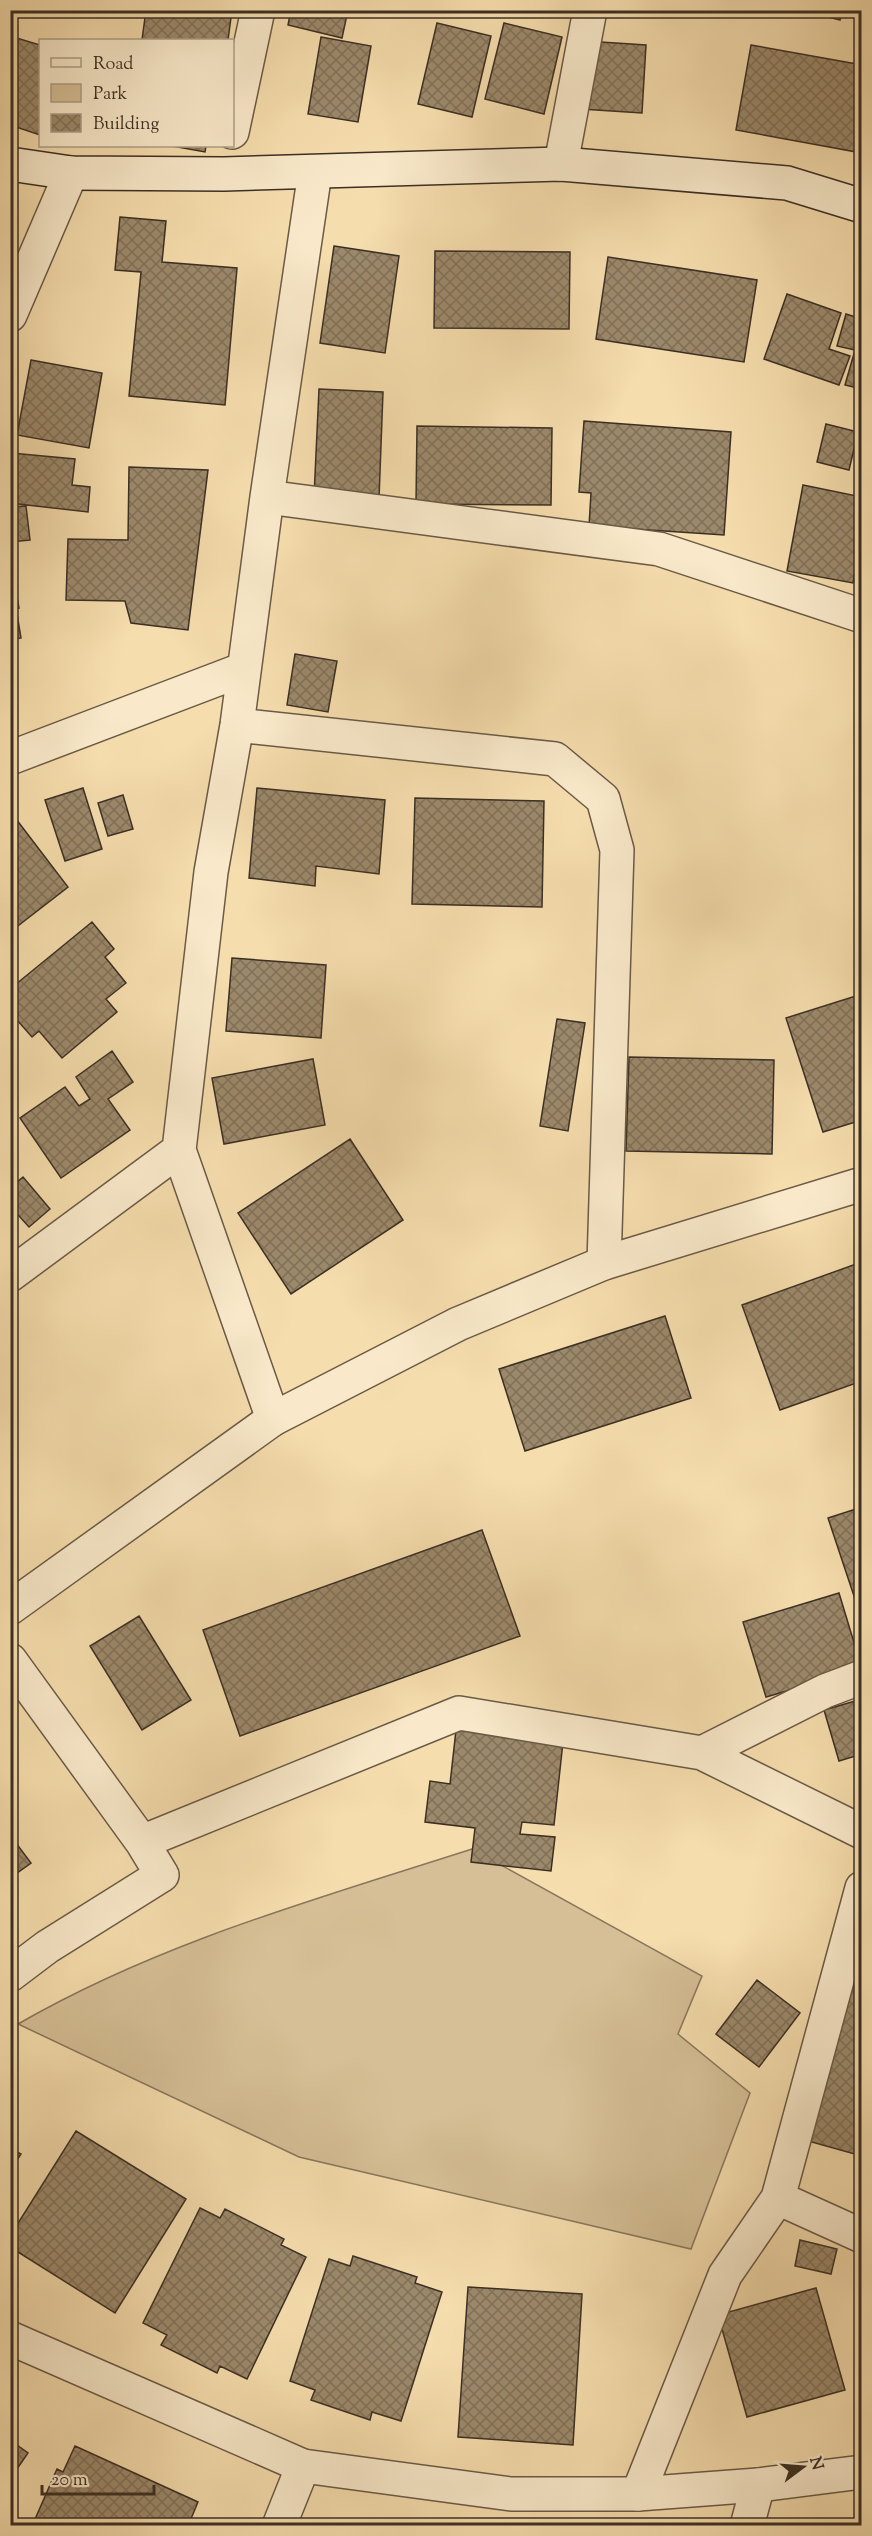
<svg xmlns="http://www.w3.org/2000/svg" width="872" height="2536" font-family="'Sorts Mill Goudy',serif">
<defs>
<pattern id="building-cross-hatch" width="8" height="8" patternUnits="userSpaceOnUse" patternTransform="scale(1.5)"><rect width="8" height="8" fill="#9c896b"/><path d="M0 0l8 8M0 8l8-8" fill="none" stroke="#807058"/></pattern>
</defs>
<rect width="100%" height="100%" fill="#f6ddad"/>
<filter id="stains"><feTurbulence type="fractalNoise" baseFrequency=".00333" numOctaves="4"/><feColorMatrix values="0 0 0 0 .2 0 0 0 0 .09 0 0 0 0 .02 0 0 0 .5 -.17"/></filter>
<radialGradient id="worn" r=".72"><stop offset=".6" stop-color="#630" stop-opacity="0"/><stop offset="1" stop-color="#630" stop-opacity=".3"/></radialGradient>
<!-- green -->
<path fill="#d6bf96" stroke="#88775d" stroke-width="1.5" d="M472,1849L702,1976L678,2034L750,2093L691,2249L299,2157L18,2024C160,1942 317,1899 472,1849Z"/>
<!-- building -->
<path fill="url(#building-cross-hatch)" stroke="#3b2f24" stroke-width="1.5" d="M146,10H232L228,40H142Z
M291,10H348L342,38L288,25Z
M801,10H842L840,20Z
M437,23L491,36L472,117L418,104Z
M504,23L562,37L544,114L485,99Z
M10,36L40,45V135L10,125Z
M321,37L371,46L358,122L308,114Z
M585,41L646,45L642,113L581,109Z
M751,45L862,65V153L736,130Z
M172,146H206L205,152Z
M120,217L166,221L162,262L237,268L225,405L129,396L141,272L115,270Z
M334,246L399,256L385,353L320,343Z
M435,251L570,252L569,329L434,328Z
M608,257L757,280L744,362L596,339Z
M787,294L841,313L829,349L850,356L839,385L764,359Z
M846,314L862,319V389L845,385L855,350L837,346Z
M31,360L102,373L89,448L17,435Z
M319,389L383,392L379,499L314,497Z
M584,421L731,432L724,535L589,526L591,493L579,492Z
M826,424L858,432L849,470L817,462Z
M417,426L552,428L551,505L416,504Z
M11,453L75,459L72,485L90,487L88,512L10,503Z
M129,467L208,470L188,630L131,623L125,601L66,600L68,539L128,540Z
M803,485L862,497V536L853,583L787,571Z
M26,506L30,540L10,542V507Z
M10,557L19,608L10,609Z
M17,614L21,638L10,640V615Z
M295,654L337,661L328,712L287,705Z
M83,788L102,849L65,861L45,800Z
M257,788L385,800L379,874L316,866L315,886L249,878Z
M123,795L133,829L108,836L98,803Z
M415,798L544,801L542,907L412,904Z
M16,819L68,887L10,932V824Z
M92,922L114,949L105,957L126,983L106,999L117,1012L62,1058L39,1031L32,1037L10,1012V989Z
M232,958L326,965L321,1038L226,1031Z
M862,994V1120L823,1132L786,1018Z
M557,1019L585,1023L568,1131L540,1126Z
M112,1051L133,1082L108,1099L130,1130L61,1178L20,1118L65,1087L79,1106L90,1099L76,1077Z
M629,1057L774,1060L772,1154L626,1151Z
M313,1059L325,1125L224,1144L212,1078Z
M350,1139L403,1220L291,1294L238,1213Z
M23,1177L50,1209L29,1227L10,1206V1188Z
M859,1263L862,1271V1381L780,1410L742,1305Z
M665,1316L691,1398L525,1451L499,1369Z
M862,1507V1620L828,1518Z
M482,1530L520,1636L240,1736L203,1630Z
M839,1593L862,1669L766,1697L743,1622Z
M139,1616L191,1700L142,1730L90,1646Z
M862,1699V1754L839,1761L824,1710Z
M456,1730L563,1742L554,1825L522,1822L520,1834L555,1837L551,1871L471,1862L475,1828L425,1822L430,1781L450,1784Z
M10,1835L31,1863L10,1878Z
M846,1977L862,1982V2156L801,2139Z
M757,1980L800,2013L759,2067L716,2034Z
M76,2131L186,2199L115,2313L10,2247V2236Z
M10,2148L21,2154L10,2171Z
M200,2208L220,2218L225,2209L284,2239L281,2245L306,2257L247,2379L220,2366L217,2373L161,2345L167,2335L143,2323Z
M800,2240L837,2249L831,2274L795,2266Z
M353,2256L417,2277L415,2283L442,2292L401,2421L372,2412L370,2420L311,2400L315,2390L290,2381L329,2259L350,2266Z
M468,2287L582,2294L573,2445L458,2437Z
M816,2288L845,2390L747,2417L718,2315Z
M10,2440L28,2453L10,2479Z
M75,2446L198,2502L188,2526H32L57,2469L63,2472Z"/>
<g fill="none" stroke-linecap="round" stroke-linejoin="round">
<!-- minor casing -->
<g stroke="#6a5a46" stroke-width="36">
<path id="minor" d="M232,132L258,10
M561,164L590,10
M10,315L71,173
M267,497L659,549L862,616
M237,725L555,759L603,799L617,850L604,1263
M10,758L244,669
M10,1275L179,1150
M273,1419L179,1150L211,872L237,725L267,497L315,172
M10,1660L142,1842L162,1875L47,1947L10,1975
M702,1753L825,1691L862,1677
M142,1842L459,1713L702,1753L862,1832
M778,2198L862,2236
M638,2494L725,2275L778,2198L862,1888
M279,2526L303,2466
M747,2526L758,2485"/>
</g>
<!-- tertiary casing -->
<g stroke="#6a5a46" stroke-width="36">
<path id="tertiary" d="M10,1608L273,1419L458,1324L604,1263L862,1184
M10,2338L303,2466L511,2494H638L758,2485L862,2472"/>
</g>
<!-- secondary casing -->
<g stroke="#3b2f24" stroke-width="36">
<path id="secondary" d="M10,164L71,173L224,174L561,164L787,183L862,206"/>
</g>
<!-- minor -->
<use href="#minor" stroke="#f9e9ca" stroke-width="33"/>
<!-- tertiary -->
<use href="#tertiary" stroke="#f9e9ca" stroke-width="33"/>
<!-- secondary -->
<use href="#secondary" stroke="#f9e9ca" stroke-width="33"/>
</g>
<!-- margin -->
<rect width="872" height="2536" fill="none" stroke="#f6ddad" stroke-width="36"/>
<rect x="12" y="12" width="848" height="2512" fill="none" stroke="#3b2f24" stroke-width="3"/>
<rect x="18" y="18" width="836" height="2500" fill="none" stroke="#3b2f24" stroke-width="1.5"/>
<!-- legend -->
<rect x="39" y="39" width="195" height="108" fill="#f9e9ca" stroke="#ad9f88" stroke-width="1.5"/>
<rect x="51" y="58" width="30" height="9" fill="#f9e9ca" stroke="#ad9f88" stroke-width="1.5"/>
<text x="93" y="69" font-size="18" fill="#3b2f24">Road</text>
<rect x="51" y="84" width="30" height="18" fill="#d6bf96" stroke="#ad9f88" stroke-width="1.5"/>
<text x="93" y="99" font-size="18" fill="#3b2f24">Park</text>
<rect x="51" y="114" width="30" height="18" fill="url(#building-cross-hatch)" stroke="#ad9f88" stroke-width="1.5"/>
<text x="93" y="129" font-size="18" fill="#3b2f24">Building</text>
<!-- north arrow -->
<g transform="translate(803 2467) rotate(74)" stroke="#f9e9ca" stroke-width="4.5" paint-order="stroke">
<path d="M0-4.5L10 22L0 15L-10 22Z" fill="#3b2f24"/>
<text y="-9" font-size="16" font-weight="bold" text-anchor="middle" fill="#3b2f24">N</text>
</g>
<!-- scale -->
<path d="M42 2485v9h112v-9" fill="none" stroke="#3b2f24" stroke-width="3"/>
<text x="51" y="2485" font-size="18" fill="#3b2f24" stroke="#f9e9ca" stroke-width="4.5" paint-order="stroke">20 m</text>
<rect width="100%" height="100%" filter="url(#stains)"/>
<rect width="100%" height="100%" fill="url(#worn)"/>
</svg>
